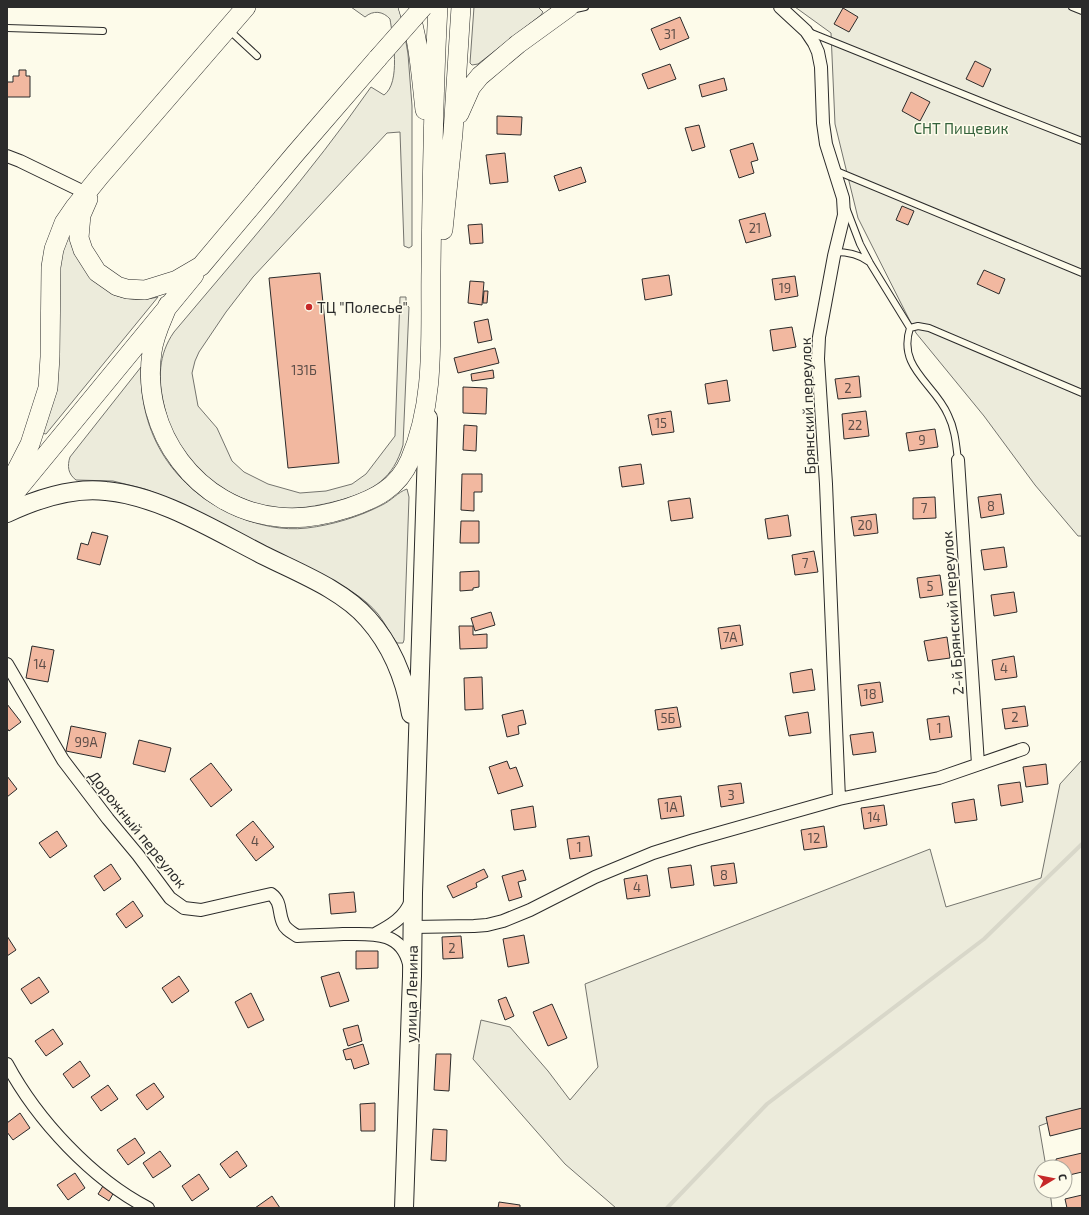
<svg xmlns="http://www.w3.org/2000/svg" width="1089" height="1215" font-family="'Exo 2',sans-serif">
<rect width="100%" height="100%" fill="#fdfbea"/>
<!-- green -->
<path fill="#ecebdb" stroke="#74746e" d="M351,7H400L408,54L412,106V246L409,248L404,246L400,132L387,133L253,277L226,312L199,352L195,361L192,373L198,406L217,428L232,461L244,472L268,484L300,493L326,491L352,484L366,474L395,436L400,297H406V305L409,307L403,445C393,479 374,490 341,500C318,506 293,511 269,507C243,502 210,484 193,464C190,459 186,454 183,449C180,444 175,439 173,434C169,425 166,414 164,405C158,379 158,355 174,332C241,252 311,173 371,87L384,95C401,83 393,38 390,19C383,11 373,10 365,17Z
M474,7H538L543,12L541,15L478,64L472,65L470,63Z
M795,7H1082V536H1078L1035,485L984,416L916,333L858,218L835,124L831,33Z
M71,225L112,294C127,300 142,301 158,297L46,434L42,433L59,262Z
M141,367C139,435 174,489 236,516C258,525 282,531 307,528C332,525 359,517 382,505C391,501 398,492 407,489L409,497L404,640L403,643H397C390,634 385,623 378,614C365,598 345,587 327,577L166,497L145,489L113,481L76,480C68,474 67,466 70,457Z
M1082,760V1110L1039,1126L1046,1167H1041V1191H1050L1052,1208H616L565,1164L473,1059L481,1020L510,1027L548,1071L570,1100L598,1067L585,984L930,849L946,907L1041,878L1060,784Z"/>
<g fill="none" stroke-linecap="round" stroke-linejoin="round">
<!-- stream -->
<path stroke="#d8d7c9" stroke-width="4" d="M667,1208L767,1104L984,939L1082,844"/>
</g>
<!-- building -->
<path fill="#f2b8a0" stroke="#2b2b2b" d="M843,8L858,17L849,32L834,24Z
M680,17L689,38L660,50L651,29Z
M975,61L991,69L983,87L966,79Z
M670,64L676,79L648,89L642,74Z
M19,70H26V76H30V97H7V82H13V76H19Z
M724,78L727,90L702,97L699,85Z
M911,92L930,102L920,121L902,111Z
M497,116L522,117L521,135L497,134Z
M699,125L705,147L692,151L685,128Z
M753,143L758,160L751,162L754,173L739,178L730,150Z
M505,153L508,182L490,184L486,155Z
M581,167L586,182L559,191L554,176Z
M902,206L914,211L908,225L896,220Z
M765,213L771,236L746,243L739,220Z
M482,224L483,243L470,244L468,225Z
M984,270L1005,279L999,294L977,284Z
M320,273L339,463L288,468L269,278Z
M669,275L672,295L645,300L642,279Z
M795,276L798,296L775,300L772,279Z
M470,281L484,282L482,305L468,303Z
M484,291H488L487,303H483Z
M488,319L492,340L478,343L474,322Z
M792,327L796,347L773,351L770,330Z
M495,348L499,363L458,373L454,358Z
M493,370L494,378L472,381L471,374Z
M859,376L861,397L838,399L835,379Z
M727,380L730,401L708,404L705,384Z
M463,387L487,388L486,414L463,413Z
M671,411L674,432L652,435L648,415Z
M866,411L869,436L844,439L842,414Z
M464,425L477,426L476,451L463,450Z
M935,429L938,447L909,451L906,433Z
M641,464L644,484L622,487L619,467Z
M462,474H482V492H474V511L461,510Z
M1001,494L1004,514L981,518L978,497Z
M935,497L936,518L913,519V498Z
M690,498L693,518L671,521L668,501Z
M876,514L878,533L854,536L851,517Z
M788,515L791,536L768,539L765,519Z
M461,521H479V543H460Z
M92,532L108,536L100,565L77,559L81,543L88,545Z
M1004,547L1007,567L984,570L981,550Z
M814,551L818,572L795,575L792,555Z
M479,571V587L473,588V590L460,591V572Z
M940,575L943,595L920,598L917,578Z
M1014,592L1017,612L994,616L991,595Z
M491,612L495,625L475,631L471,618Z
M740,625L743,645L721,649L718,628Z
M459,626H473V635L487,634V648L460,649Z
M947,637L950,658L928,661L924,641Z
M32,646L54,650L48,682L26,678Z
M1014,656L1017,677L995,680L992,660Z
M812,669L815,690L793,693L790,673Z
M482,677L483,709L465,710L464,678Z
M880,682L883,702L861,706L858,685Z
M7,704L21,722L9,731L7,728Z
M1025,706L1028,726L1005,729L1002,709Z
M677,707L681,727L658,730L655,710Z
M523,710L526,724L518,726L519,734L507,737L502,715Z
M808,712L811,733L789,736L785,716Z
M949,716L952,737L930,740L927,719Z
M71,726L106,733L101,758L66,751Z
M873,732L876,752L853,755L850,735Z
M139,740L171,748L165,772L133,764Z
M507,761L510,769L516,767L523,786L498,794L489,767Z
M211,763L232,790L211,807L190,779Z
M1046,764L1048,784L1026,787L1023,767Z
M7,776L17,789L7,797Z
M1020,782L1023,802L1001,806L998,785Z
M741,783L744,803L721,807L718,786Z
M681,796L684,816L661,819L658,799Z
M974,799L977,820L955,823L952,803Z
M884,805L887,825L864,829L861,808Z
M533,806L536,827L514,830L511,810Z
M253,821L274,847L256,861L236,835Z
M824,826L827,847L804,850L801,830Z
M57,831L67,846L50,858L39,843Z
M589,836L592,856L570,859L567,839Z
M734,863L737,883L714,886L711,866Z
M111,864L121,879L104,891L94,876Z
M691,865L694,885L671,888L668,868Z
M484,869L488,877L476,883L477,887L453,898L447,886Z
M523,870L526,880L518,882L522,897L509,901L502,876Z
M647,875L650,896L627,899L624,879Z
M354,892L356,912L331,914L329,894Z
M133,901L143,916L126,928L116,914Z
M524,935L529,963L508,967L503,939Z
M7,936L16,950L7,956Z
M461,936L463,958L443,959L442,937Z
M356,951H378V968L356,969Z
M339,972L349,1001L330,1007L321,977Z
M179,976L189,991L172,1003L162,988Z
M39,977L49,992L31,1004L21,989Z
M251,993L264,1020L248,1028L235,1002Z
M506,997L514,1016L505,1020L498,1000Z
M552,1004L567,1038L548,1046L533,1012Z
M358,1025L362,1041L348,1046L343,1029Z
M53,1029L63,1044L46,1056L35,1041Z
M363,1044L369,1064L354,1069L351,1059L346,1060L343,1050Z
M436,1054H451L449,1091L434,1090Z
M80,1061L90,1076L73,1088L63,1074Z
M154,1083L164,1097L147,1110L136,1095Z
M108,1085L118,1099L101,1111L91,1097Z
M375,1103V1131H361L360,1104Z
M1082,1108V1128L1050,1136L1046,1117Z
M20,1113L30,1128L13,1140L7,1132V1123Z
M433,1129L447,1130L446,1161L431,1160Z
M135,1138L145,1153L128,1165L117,1150Z
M160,1151L171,1166L153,1178L143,1163Z
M237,1151L247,1166L230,1178L220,1164Z
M1082,1153V1172L1065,1176V1167H1057L1056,1159Z
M75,1173L85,1188L68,1200L57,1185Z
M199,1174L209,1189L192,1201L182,1186Z
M103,1186L114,1192L109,1201L98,1194Z
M1082,1195V1208H1067L1065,1199Z
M272,1196L280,1208H255Z
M499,1202L520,1205V1208H498Z"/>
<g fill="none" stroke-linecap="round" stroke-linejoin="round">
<!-- service casing -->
<g stroke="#2b2b2b" stroke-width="8">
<path id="service" d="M1072,7L1082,11
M571,10L585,7
M7,28L103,31
M229,30L257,56
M809,32L1005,111L1082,141
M834,170L1082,273
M847,210L860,244L870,263L910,328
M835,252C848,252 859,254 869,262
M958,460C956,444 955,429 948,415C935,384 897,368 910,328L918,326L929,328L1082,393"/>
</g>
<!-- minor casing -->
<g stroke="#2b2b2b" stroke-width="14">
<path id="minor" d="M780,7L806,31L814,43L818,52L821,67L823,123L826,144L843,198L844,215L834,256L819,337L818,359L826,484L839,799
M7,156L20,161L86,193
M958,460L978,764
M7,664L63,760L108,819L138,855L170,898L184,908L201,910L271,894C282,902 278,912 283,923C285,929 291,932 297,936C312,935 328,935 343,934C371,934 401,930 409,964
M412,927L474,926L487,925L503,921L530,910L595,877L653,853L694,840L839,799L939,778L1023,749
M375,934C390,926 406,917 411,900
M7,1064C37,1120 92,1179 148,1208"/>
</g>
<!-- primary casing -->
<g stroke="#2b2b2b" stroke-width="20">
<path id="primary" d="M7,513C37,499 73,487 106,491C161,496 217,532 265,556C299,573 343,590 368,619C392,646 405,679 411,714
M404,1208L412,976L413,893L428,418"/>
</g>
<!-- trunk casing -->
<g stroke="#2b2b2b" stroke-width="20">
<path id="trunk" d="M408,7C419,40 421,76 425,110
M459,114L471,87L480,76L518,44L569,7
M88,199L81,215L79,238L83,250L97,272L117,286L127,289L145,290L177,280L201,266L295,154L378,58
M443,230L453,133L461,7
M168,305C162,320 154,335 152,352C140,431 197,509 278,517C302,520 326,515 348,508C375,499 398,488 410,460C436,400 430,335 431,271C432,183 433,95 438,7
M7,489L30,444L48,388L50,357L51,267L54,249L64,223L75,207L100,176L246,7
M13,495L194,275"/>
</g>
<!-- service -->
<use href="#service" stroke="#fdfbea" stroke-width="6"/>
<!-- minor -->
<use href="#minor" stroke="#fdfbea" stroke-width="12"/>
<!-- primary -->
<use href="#primary" stroke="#fdfbea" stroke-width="18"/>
<!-- trunk -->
<use href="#trunk" stroke="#fdfbea" stroke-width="19"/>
<!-- trunk-bridge casing -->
<g stroke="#2b2b2b" stroke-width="20" stroke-linecap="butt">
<path id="trunk-bridge" d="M378,58L423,7"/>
</g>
<!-- trunk-bridge -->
<use href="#trunk-bridge" stroke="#fdfbea" stroke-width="19"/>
</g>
<!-- markers -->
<circle fill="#c62828" stroke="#fdfbea" stroke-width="1.5" cx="309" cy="307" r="4"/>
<g text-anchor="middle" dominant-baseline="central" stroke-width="3" stroke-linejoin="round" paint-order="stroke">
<!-- number labels -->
<g font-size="13" fill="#5d4e48">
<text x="670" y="34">31</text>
<text x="755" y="228">21</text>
<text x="785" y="288">19</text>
<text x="304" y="370">131Б</text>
<text x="848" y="388">2</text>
<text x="661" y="423">15</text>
<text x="855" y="425">22</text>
<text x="922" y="440">9</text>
<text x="991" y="506">8</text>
<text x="924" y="508">7</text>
<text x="865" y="525">20</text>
<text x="805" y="563">7</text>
<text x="930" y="586">5</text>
<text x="730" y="637">7А</text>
<text x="40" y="664">14</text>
<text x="1004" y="668">4</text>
<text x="870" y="694">18</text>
<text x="1015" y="717">2</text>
<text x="668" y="718">5Б</text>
<text x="939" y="728">1</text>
<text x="86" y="742">99А</text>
<text x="731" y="795">3</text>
<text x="671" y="807">1А</text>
<text x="874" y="817">14</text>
<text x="814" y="838">12</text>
<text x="255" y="841">4</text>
<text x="579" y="847">1</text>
<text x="724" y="875">8</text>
<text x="637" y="887">4</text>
<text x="452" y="948">2</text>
</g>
<!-- park labels -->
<g font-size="15" fill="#34623c" stroke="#fdfbea">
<text x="961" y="128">СНТ Пищевик</text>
</g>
<!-- poi labels -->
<g font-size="15" fill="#2b2b2b" stroke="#fdfbea" text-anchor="start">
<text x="317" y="307">ТЦ "Полесье"</text>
</g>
<!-- street labels -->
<g font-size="15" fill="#2b2b2b" stroke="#fdfbea">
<text transform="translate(807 406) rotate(-92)">Брянский переулок</text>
<text transform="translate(952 613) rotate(-94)">2-й Брянский переулок</text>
<text transform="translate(138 829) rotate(51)">Дорожный переулок</text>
<text transform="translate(411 994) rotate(-89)">улица Ленина</text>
</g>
</g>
<!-- border -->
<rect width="1089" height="1215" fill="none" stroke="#2b2b2b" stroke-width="16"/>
<!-- north arrow -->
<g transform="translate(1053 1179) rotate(80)"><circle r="19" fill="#fdfbea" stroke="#a9a89e"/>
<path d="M0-3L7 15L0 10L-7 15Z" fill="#c62828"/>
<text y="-6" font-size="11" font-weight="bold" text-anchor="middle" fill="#2b2b2b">С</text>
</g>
</svg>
